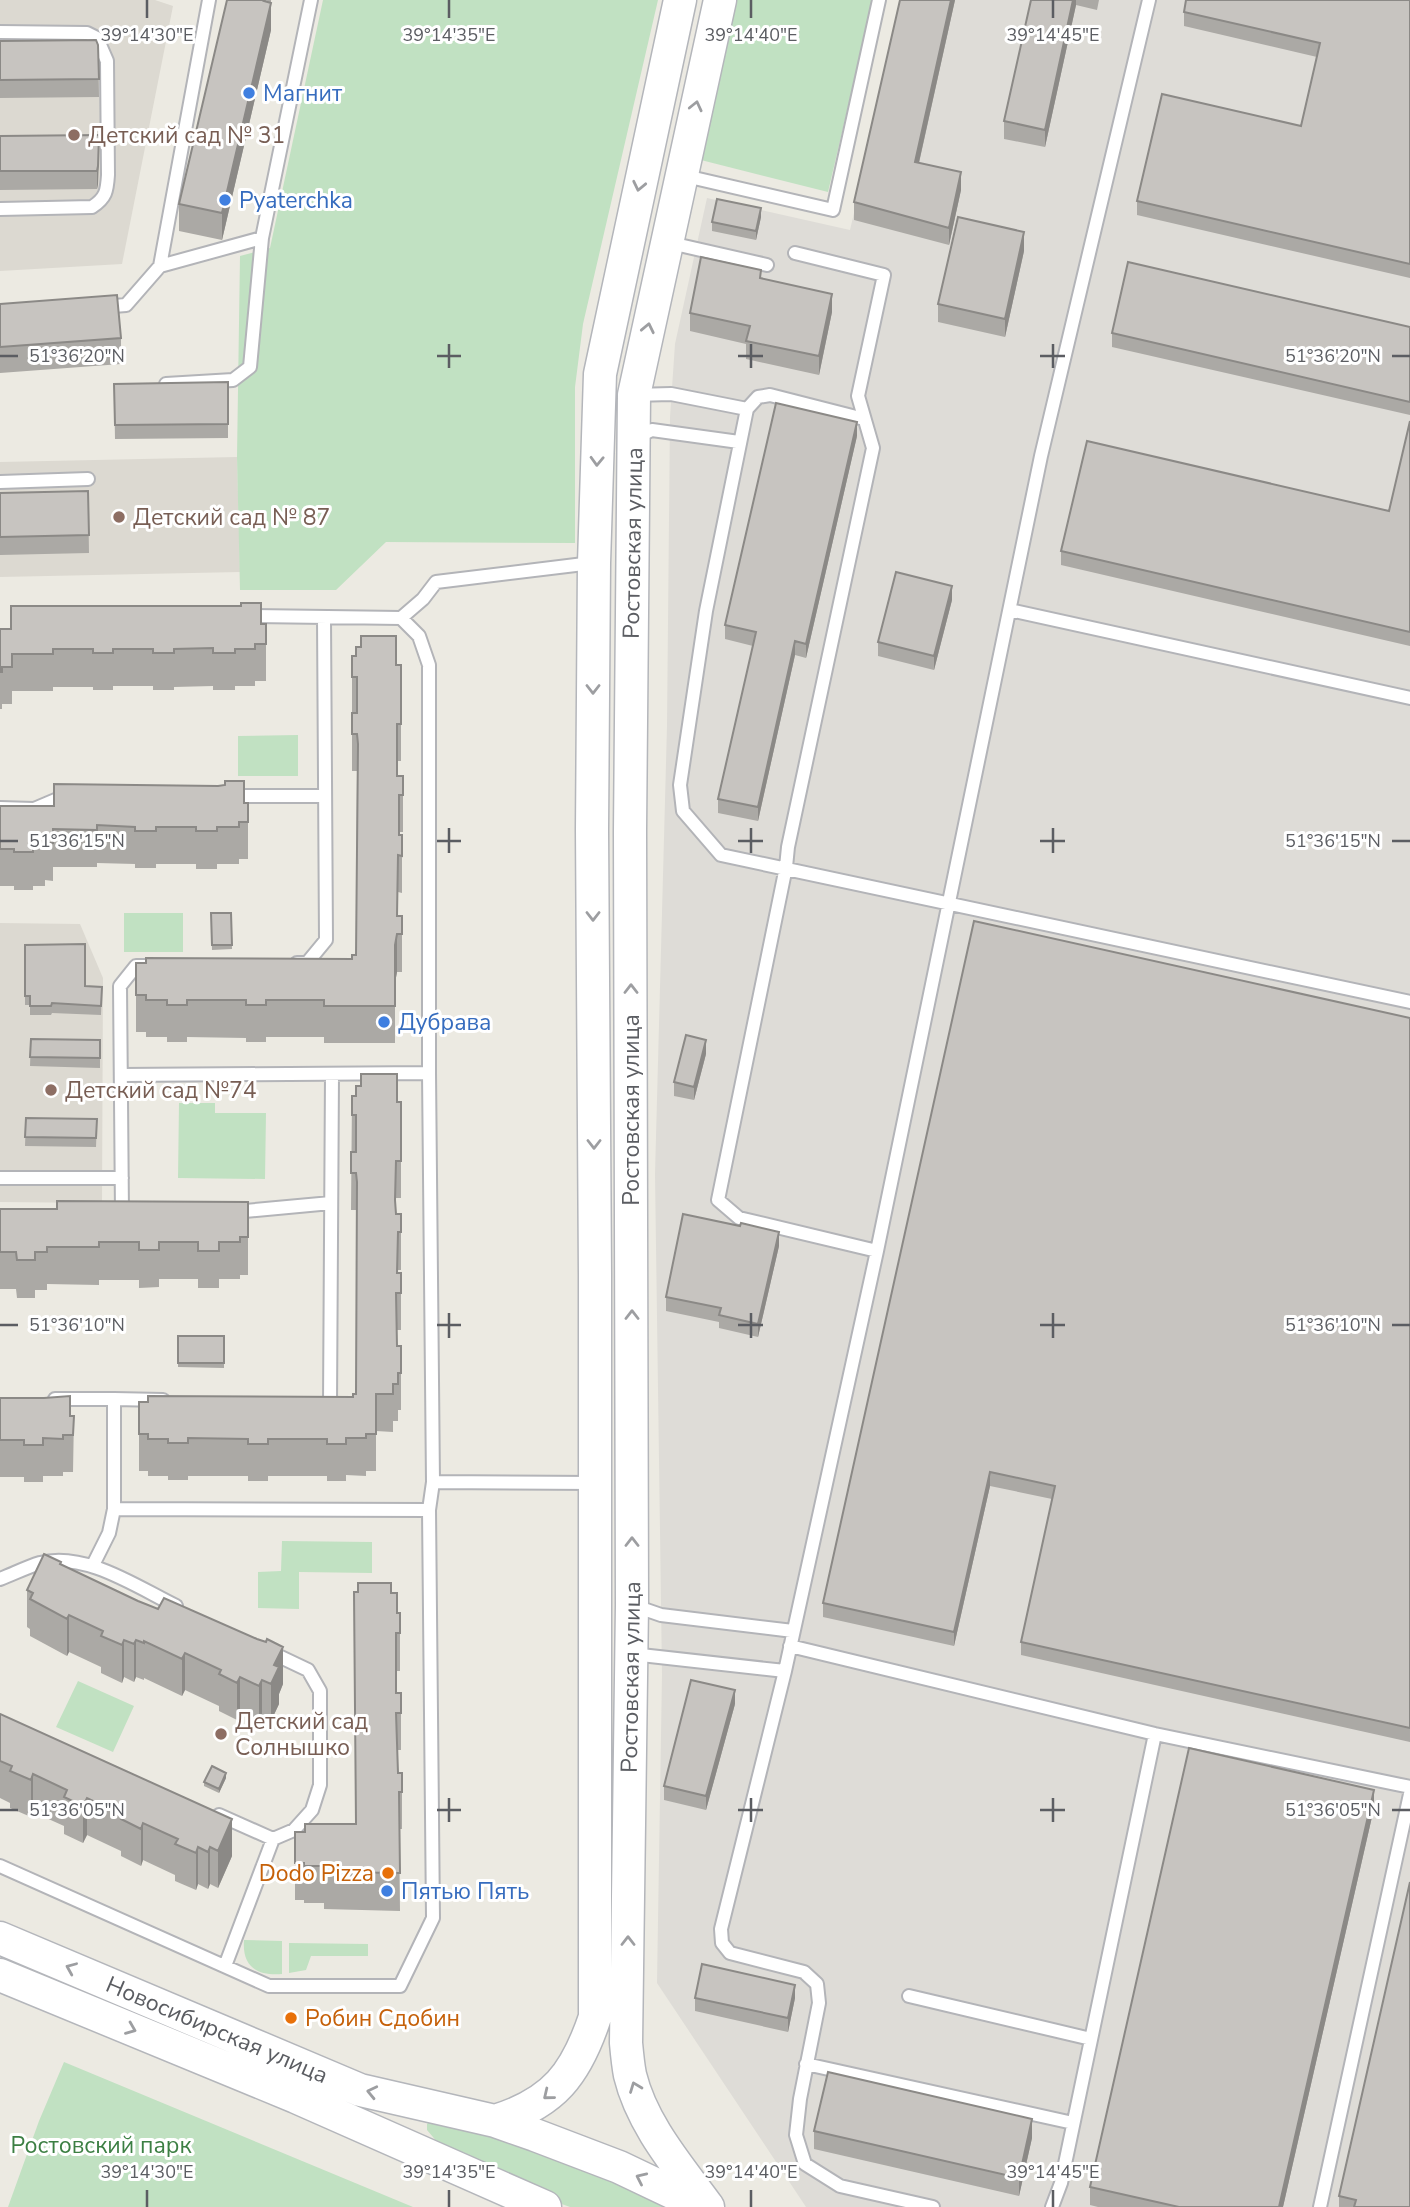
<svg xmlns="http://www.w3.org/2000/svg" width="1410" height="2207" font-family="'Nunito Sans',sans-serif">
<rect width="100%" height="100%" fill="#eceae2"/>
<!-- industrial -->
<path fill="#dedcd7" d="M904,0H1410V2207H806L657,1983L662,1674L655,1174L667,726L670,417L675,344L707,198L850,230Z"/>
<!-- education -->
<path fill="#dcd9d1" d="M0,0H155L173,6L122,264L0,271Z
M237,457L240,572L0,577V462Z
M0,923L80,924L103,978L102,1203L0,1202Z"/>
<!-- green -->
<path fill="#c1e1c2" d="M323,0H658L583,324L575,387V543L386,542L336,590H240L237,457L240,256L270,248Z
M729,0H873L828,192L693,158Z
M298,735V776H238V736Z
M124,913H183V952H124Z
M179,1103H215V1113H266L265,1179L178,1178Z
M282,1541L372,1542V1573L299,1572V1609L258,1608V1572L281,1571Z
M78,1681L134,1706L113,1752L56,1727Z
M244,1940L282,1941V1974C256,1976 242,1966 244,1940Z
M289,1943L368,1944V1956H311L306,1970L289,1973Z
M64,2062L413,2207H8L39,2121Z
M450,2119L683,2207H570L534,2194L438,2143L427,2130V2124L431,2120Z"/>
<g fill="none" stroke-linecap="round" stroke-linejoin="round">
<!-- lane casing -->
<g stroke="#b3b4b8" stroke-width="16">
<path id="lane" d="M0,32L87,33L97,38L107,61L108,175C107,191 106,198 92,207L0,209
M681,175L833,210L879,0
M666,242L767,265
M795,253L884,275L858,396L873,448L788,847L786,867L718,1200L739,1218L877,1251
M160,266L209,0
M101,307L126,305L160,266L262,238
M166,384L233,380L250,367L262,238L311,0
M634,395L671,394L747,409
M864,419L770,395L758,397L747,409L706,611L680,785L683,811L721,855L1410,1002
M634,438L652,430L739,442
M0,482L88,479
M1010,610L1410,698
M246,616L401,618L423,599L436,582L592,563
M401,618L419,636L429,665V1073L433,1482
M229,796H325
M0,808L34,809L67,795
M297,963H307L326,940L324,618
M121,1075L429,1073
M0,1178H122
M234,1212L331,1203
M122,1213L120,986L136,966H153
M55,1399H114
M163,1400L114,1399V1509L429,1510
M321,1404H330L332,1074
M93,1565L109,1533L114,1509
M0,1579C13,1574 27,1567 40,1563C85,1551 137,1587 176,1606
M632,1605L661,1615L793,1631
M790,1646L1155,1734L1410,1787
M632,1654L785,1671
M219,1815L273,1839
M0,1866L269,1986H400L433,1918L429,1510L433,1482L595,1483
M225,1966L273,1839L294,1830L312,1810L320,1785V1691L308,1670L268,1651
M909,1996L1091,2039
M806,2064L1073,2123
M933,2207L840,2186L805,2164L796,2135L800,2099L819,2003L817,1984L804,1972L730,1953L722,1943L721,1929L785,1671L877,1251L1041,456L1149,0
M1052,2207L1061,2183L1155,1734
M1320,2207L1410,1794"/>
</g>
<!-- secondary casing -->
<g stroke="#b4b6bb" stroke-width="35">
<path id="secondary" d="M0,1938L360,2090L495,2121L535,2135L619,2167L703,2207
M0,1975L296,2097L545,2207
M495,2121C554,2103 576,2074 595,2017V1275L592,830L594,563L600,374L680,0
M708,2207C679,2167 642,2125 630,2075C628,2065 627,2054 626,2043L632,1605L630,831L634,395L720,0"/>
</g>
<!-- lane -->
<use href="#lane" stroke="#fff" stroke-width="12"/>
<!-- secondary -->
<use href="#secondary" stroke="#fff" stroke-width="32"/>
</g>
<!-- wall -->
<path fill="#aba9a5" d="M227,0H271V30L222,240L179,231V204Z
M900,0H955L919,163L961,190L949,245L854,220V202Z
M1031,0H1099L1097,10L1076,5L1045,147L1004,139V121Z
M1410,0V278L1137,215V201L1301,126L1317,57L1184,26V12Z
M0,41L98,45L99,97L0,98Z
M99,135L98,184L97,189L0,190V136Z
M761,217L756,240L712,231V222Z
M1024,251L1005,337L938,322V304Z
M761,279L832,312L819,375L746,359V344L690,331V313Z
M0,304L121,338V364L0,373Z
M1410,327V415L1112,347V333Z
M228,382V438L115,439L114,384Z
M1410,421V646L1061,565V551L1389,511Z
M857,436L806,658L795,655L758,821L718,813V799L753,646L725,639V625Z
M88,491L89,553L0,555V493Z
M952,600L934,670L878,656V642Z
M266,624V681H255V686H235V690H213V686L174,687V690H153V686H113V690H93V687H53V691H12V704H2V709H0V629Z
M352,656L396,665L401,704V761H397V776H403V832H399V835H402V893L398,892V916H402V972H397L395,983V1043H324V1037H266V1042H246V1038L187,1037V1042H167V1037H146V1032H136V963L352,959L356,955L357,778V771H352Z
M248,803V859H239V864H217V869H196V864H156V868H135V864L97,863V867H53V881L45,880V886H33V890H14V886H0V806H54Z
M211,913H231L232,949L212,950Z
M25,945L85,986L102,987L101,1015L52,1013L51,1015H30V1005H25Z
M1410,1018V1742L1021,1655V1642L1052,1499L990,1486L954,1646L823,1617V1603Z
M31,1039L100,1040V1068L30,1066Z
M706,1054L694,1100L674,1096V1082Z
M352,1096L401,1102V1198H396V1214H401V1270H398V1273H401V1330H396L397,1346H401V1410H398V1421H393V1432L376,1431V1471H366V1476L346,1475V1481H327V1476H268V1481H248V1476H188V1480H168V1476H148V1471H139V1402L353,1397L356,1394L357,1217L356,1210H351Z
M26,1118L97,1119L96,1147L25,1146Z
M248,1202V1275H240V1279H219V1288H198V1279H159V1287L139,1288V1280H99V1285L47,1284V1290H35V1298H17L16,1289H0V1209H57Z
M779,1246L758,1337L719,1328V1322L666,1311V1297Z
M178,1336H224V1368L178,1367Z
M0,1398L70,1416H74L73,1472H63V1476H43V1482H24V1477H0Z
M61,1565L283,1684L279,1694V1704L271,1721L262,1717L259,1723L240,1714L237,1720L219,1711V1706L185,1690L182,1696L144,1678V1680L136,1677L134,1682L124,1677L122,1683L101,1673V1667L69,1652L67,1656L30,1636V1629L27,1627V1590Z
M397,1613H400V1671H396V1693H401V1750H397L398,1773H402V1829H399L400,1911L324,1909V1903H304V1900H295V1832H305L356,1824Z
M735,1704L706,1810L664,1800V1786Z
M0,1714L232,1856L218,1888L210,1884L208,1889L198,1884L196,1890L175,1881V1875L143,1860L141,1866L121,1856V1851L87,1835L83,1843L64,1834V1826L33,1812L31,1817L10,1808V1803L0,1798Z
M226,1778L219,1793L204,1786V1782Z
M1374,1808L1283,2207H1098L1090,2205V2187Z
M695,1998H795L788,2032L695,2011Z
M814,2131L1032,2138L1019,2196L814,2149Z
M1339,2196L1410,2207H1339Z"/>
<!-- shaded-wall -->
<path fill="#8b8986" d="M951,0H955L915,180V162Z
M1073,0H1076V5L1045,147V130Z
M271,3V30L222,240V213Z
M99,154L98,184L97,189V171Z
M961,172V190L949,245V228Z
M761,208V217L756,240V231Z
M1024,232V251L1005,337V319Z
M832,294V312L819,375V356Z
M857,422V436L806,658V644Z
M952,586V600L934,670V656Z
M795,641V655L758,821V807Z
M397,934V972L395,983V1043V945Z
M706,1040V1054L694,1100V1087Z
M779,1232V1246L758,1337V1324Z
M990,1472V1486L954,1646V1632Z
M69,1615V1652L67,1656V1619Z
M124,1640V1677L122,1683V1645Z
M136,1640V1677L134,1682V1644Z
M283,1647V1684L279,1694V1704L271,1721V1684L274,1665Z
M185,1653V1690L182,1696V1659Z
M240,1677V1714L237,1720V1683Z
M262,1680V1717L259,1723V1686Z
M735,1690V1704L706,1810V1796Z
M226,1773V1778L219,1793V1789Z
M33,1774V1812L31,1817V1780Z
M1374,1790V1808L1283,2207H1279Z
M87,1798V1835L83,1843V1806Z
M232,1819V1856L218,1888V1851Z
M143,1823V1860L141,1866V1829Z
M198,1847V1884L196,1890V1853Z
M210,1847V1884L208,1889V1852Z
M795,1985V1998L788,2032V2018Z
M1032,2119V2138L1019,2196V2178Z"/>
<!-- building -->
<path fill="#c7c4c0" stroke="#8b8986" stroke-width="2" d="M227,0H265L264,1L271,3L222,213L179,204Z
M900,0H951L915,162L961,172L949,228L854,202Z
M1031,0H1073L1045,130L1004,121Z
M1186,0H1410V264L1137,201L1162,94L1301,126L1320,43L1184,12Z
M96,40L98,45L99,79L0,80V41Z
M99,135L98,166L97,171H0V136Z
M717,199L761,208L756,231L712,222Z
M958,217L1024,232L1005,319L938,304Z
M701,257L761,270L760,278L832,294L819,356L746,341L750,326L690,313Z
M1128,262L1410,327V402L1112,333Z
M117,295L121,338L0,347V304Z
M228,382V424L115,425L114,384Z
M776,403L857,422L806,644L795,641L758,807L718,799L756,632L725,625Z
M1410,421V632L1061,551L1087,441L1389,511Z
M88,491L89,535L0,537V493Z
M896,572L952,586L934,656L878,642Z
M241,603H261V624H266V644H255V649H235V653H213V648L174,649V653H153V649H113V653H93V649H53V654H12V667H2V672H0V629H11V606H241Z
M361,636H396V665H401V724H397V776H403V795H399V835H402V856L398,855L397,916H402V934H397L395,945V1006H324V1000H266V1005H246V1000H187V1005H167V1000H146V995H136V963H146V958L352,959V955H356L358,744L357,734H352V713H357V677H352V656H356V647H361Z
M225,781H244V803H248V822H239V827H217V831H196V827H156V831H135V827L97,825V830L53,829V843H45V848H33V852H14V849H0V806H54V784L218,786L225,785Z
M211,913H231L232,945H212Z
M974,921L1410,1018V1728L1021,1642L1055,1486L990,1472L954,1632L823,1603Z
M85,944V986L102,987L101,1006L52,1003L51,1006H30V996H25V945Z
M686,1035L706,1040L694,1087L674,1082Z
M31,1039L100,1040V1058L30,1057Z
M361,1074H397V1102H401V1161H396L395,1200L396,1214H401V1232H398L397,1273H401V1293H396L397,1346H401V1373H398V1384H393V1394H376V1434H366V1438H346V1444H327V1439H268V1444H248V1439L188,1438V1443H168V1439H148V1434H139V1402H148V1396L353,1397V1394H356L357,1182L356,1173H351V1152H356V1115H352V1096H356V1086H361Z
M26,1118L97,1119L96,1138L25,1137Z
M57,1201L248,1202V1237H240V1242H219V1251H198V1242H159V1250H139V1242H99V1247H47V1252H35V1260H17L16,1252H0V1209H57Z
M683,1214L740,1226L741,1223L779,1232L758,1324L719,1315L721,1308L666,1297Z
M178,1336H224V1363H178Z
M70,1396V1416H74L73,1435H63V1439L43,1438V1445H24V1440H0V1398H44Z
M44,1554L61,1562L60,1564L138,1601L158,1609L164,1598L257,1639L266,1642L267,1639L283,1647L274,1665L279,1667L271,1684L262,1680L259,1686L240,1677L237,1683L219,1674L221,1670L185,1653L182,1659L144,1641V1643L136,1640L134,1644L124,1640L122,1645L101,1636L103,1631L69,1615L67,1619L30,1599L33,1593L27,1590Z
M358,1583H391V1593H397V1613H400V1633H396V1693H401V1713H396L398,1773H402V1792H399L400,1873L324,1872V1866H304V1863H295V1832H305V1824H356L354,1592H358Z
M691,1680L735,1690L706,1796L664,1786Z
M0,1714L232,1819L218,1851L210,1847L208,1852L198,1847L196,1853L175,1844L178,1839L143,1823L141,1829L121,1819L123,1815L87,1798L83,1806L64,1797L67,1790L33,1774L31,1780L10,1771L12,1766L0,1761Z
M1189,1748L1374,1790L1279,2207H1179L1090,2187Z
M212,1766L226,1773L219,1789L204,1782Z
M1410,1882V2207H1354L1356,2200L1339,2196Z
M702,1964L795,1985L788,2018L695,1998Z
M828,2072L1032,2119L1019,2178L814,2131Z"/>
<!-- one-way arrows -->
<defs><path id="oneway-chevron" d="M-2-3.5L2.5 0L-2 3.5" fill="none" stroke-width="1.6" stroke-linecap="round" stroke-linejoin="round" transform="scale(1.75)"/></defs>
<g stroke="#9d9ea1">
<use href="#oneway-chevron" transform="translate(696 106) rotate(-77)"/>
<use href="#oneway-chevron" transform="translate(639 186) rotate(102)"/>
<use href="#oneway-chevron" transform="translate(648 328) rotate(-78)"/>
<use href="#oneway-chevron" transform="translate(597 461) rotate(92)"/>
<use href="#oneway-chevron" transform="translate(593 689) rotate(90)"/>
<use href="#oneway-chevron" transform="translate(593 916) rotate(90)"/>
<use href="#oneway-chevron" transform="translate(631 989) rotate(-90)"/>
<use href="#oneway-chevron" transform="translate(594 1144) rotate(90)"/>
<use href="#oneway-chevron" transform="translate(632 1315) rotate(-90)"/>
<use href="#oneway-chevron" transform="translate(632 1542) rotate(-90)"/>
<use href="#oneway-chevron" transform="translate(628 1941) rotate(-90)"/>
<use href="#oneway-chevron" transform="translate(71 1968) rotate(-157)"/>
<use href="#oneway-chevron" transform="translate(131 2029) rotate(22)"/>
<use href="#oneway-chevron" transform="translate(635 2087) rotate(-111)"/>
<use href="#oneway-chevron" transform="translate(372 2092) rotate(-167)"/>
<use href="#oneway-chevron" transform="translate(548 2095) rotate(141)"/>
<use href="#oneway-chevron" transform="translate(641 2178) rotate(-155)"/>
</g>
<!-- ticks -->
<path fill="none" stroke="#5b5d62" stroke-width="2.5" d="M147,0V18M449,0V18M751,0V18M1053,0V18M449,344V368M751,344V368M1053,344V368M0,356H18M437,356H461M738,356H763M1040,356H1065M1392,356H1410M449,828V853M751,828V853M1053,828V853M0,841H18M437,841H461M738,841H763M1040,841H1065M1392,841H1410M449,1313V1338M751,1313V1338M1053,1313V1338M0,1325H18M437,1325H461M738,1325H763M1040,1325H1065M1392,1325H1410M449,1798V1822M751,1798V1822M1053,1798V1822M0,1810H18M437,1810H461M738,1810H763M1040,1810H1065M1392,1810H1410M147,2190V2207M449,2190V2207M751,2190V2207M1053,2190V2207"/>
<!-- markers -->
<g fill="#3f7fe0" stroke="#fff" stroke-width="2.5">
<circle cx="249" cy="93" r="7"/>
<circle cx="225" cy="200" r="7"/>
<circle cx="384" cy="1022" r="7"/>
<circle cx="387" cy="1891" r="7"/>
</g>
<g fill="#8d6e63" stroke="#fff" stroke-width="2.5">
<circle cx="74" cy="135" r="7"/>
<circle cx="119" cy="517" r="7"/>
<circle cx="51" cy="1090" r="7"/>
<circle cx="221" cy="1734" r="7"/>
</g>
<g fill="#e8710a" stroke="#fff" stroke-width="2.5">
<circle cx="388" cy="1873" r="7"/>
<circle cx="291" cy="2018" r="7"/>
</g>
<g text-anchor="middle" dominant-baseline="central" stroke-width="6" stroke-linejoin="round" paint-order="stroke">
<!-- shop labels -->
<g font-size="23" fill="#366cbe" stroke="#fff" text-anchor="start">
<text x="263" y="93">Магнит</text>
<text x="239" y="200">Pyaterchka</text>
<text x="398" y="1022">Дубрава</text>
<text x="401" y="1891">Пятью Пять</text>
</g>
<!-- education labels -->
<g font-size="23" fill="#785e54" stroke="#fff" text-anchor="start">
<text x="88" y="135">Детский сад № 31</text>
<text x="133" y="517">Детский сад № 87</text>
<text x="65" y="1090">Детский сад №74</text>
<text x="235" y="1721">Детский сад<tspan x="235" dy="26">Солнышко</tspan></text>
</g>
<!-- street labels -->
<g font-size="23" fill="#5b5d62" stroke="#fff">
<text transform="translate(633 543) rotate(-89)">Ростовская улица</text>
<text transform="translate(631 1110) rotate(-90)">Ростовская улица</text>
<text transform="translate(631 1677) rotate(-89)">Ростовская улица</text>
<text transform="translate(217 2030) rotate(23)">Новосибирская улица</text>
</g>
<!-- food labels -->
<g font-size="23" fill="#c56008" stroke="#fff" text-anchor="end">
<text x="374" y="1873">Dodo Pizza</text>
<text x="305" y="2018" text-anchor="start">Робин Сдобин</text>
</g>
<!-- park labels -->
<g font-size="23" fill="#3c7f43" stroke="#fff">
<text x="101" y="2145">Ростовский парк</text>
</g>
</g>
<g font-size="18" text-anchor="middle" fill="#5b5d62" stroke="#fff" stroke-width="6" stroke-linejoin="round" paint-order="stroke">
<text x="147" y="41">39°14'30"E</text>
<text x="449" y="41">39°14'35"E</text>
<text x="751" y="41">39°14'40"E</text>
<text x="1053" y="41">39°14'45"E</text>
<text x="77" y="362">51°36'20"N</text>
<text x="1333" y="362">51°36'20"N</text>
<text x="77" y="847">51°36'15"N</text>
<text x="1333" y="847">51°36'15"N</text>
<text x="77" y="1331">51°36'10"N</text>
<text x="1333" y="1331">51°36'10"N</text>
<text x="77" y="1816">51°36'05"N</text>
<text x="1333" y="1816">51°36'05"N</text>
<text x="147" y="2178">39°14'30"E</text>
<text x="449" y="2178">39°14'35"E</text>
<text x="751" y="2178">39°14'40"E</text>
<text x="1053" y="2178">39°14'45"E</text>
</g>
</svg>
